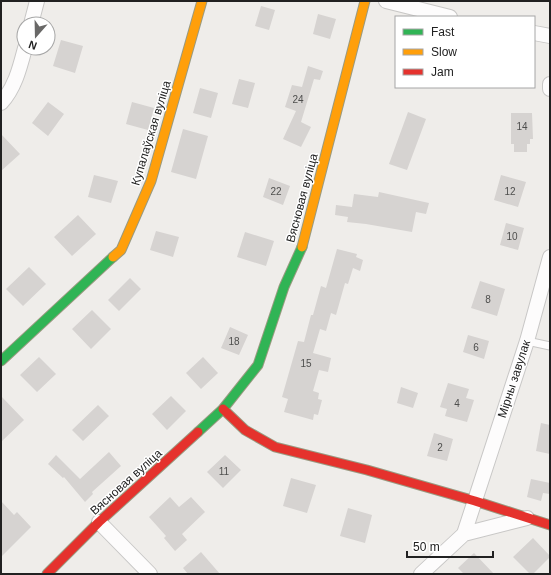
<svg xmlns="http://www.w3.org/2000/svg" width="551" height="575" font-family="Arial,sans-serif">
<rect width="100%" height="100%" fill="#efedea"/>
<!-- building -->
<path fill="#d6d3d1" d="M261,6L275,10L269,30L255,26Z
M318,14L336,19L330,39L313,34Z
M61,40L83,46L75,73L53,66Z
M308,66L323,71L320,80L314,79L301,122L311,127L301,147L283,139L296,111L285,107L292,85L302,87Z
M239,79L255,83L248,108L232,104Z
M200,88L218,93L211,118L193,113Z
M48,102L64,114L48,136L32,123Z
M132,102L154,108L148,130L126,124Z
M408,112L426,119L407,170L389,164Z
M511,113H532L533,139H530V144H527V152H514V144H511Z
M183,129L208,136L196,179L171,172Z
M1,134L20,154L1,171Z
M94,175L118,181L111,203L88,197Z
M501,175L526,182L518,207L494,200Z
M269,178L290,186L283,205L263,197Z
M379,192L429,203L426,214L416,212L412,232L366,224L347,222L348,217L335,215L336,205L352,207L354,194L378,197Z
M78,215L96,234L72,256L54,237Z
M506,223L524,228L518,250L500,245Z
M156,231L179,237L173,257L150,250Z
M245,232L274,241L266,266L237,257Z
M337,249L357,254L356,257L363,260L360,271L353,268L348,284L345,283L336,315L331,313L326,331L320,329L313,353L331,358L328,372L319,370L313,391L319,393L318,399L322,400L318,415L314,414L313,420L284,412L288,399L282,397L298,341L304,342L311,315H313L321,286L326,288Z
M29,267L46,284L23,306L6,289Z
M130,278L141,289L119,311L108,300Z
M480,281L505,289L497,316L471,308Z
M92,310L111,329L91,349L72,329Z
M230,327L248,335L239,355L221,348Z
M468,335L489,341L484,359L463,352Z
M39,357L56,374L37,392L20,375Z
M203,357L218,373L201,389L186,373Z
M448,383L469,389L466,398L474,400L467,422L445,416L447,409L440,407Z
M401,387L418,393L413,408L397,403Z
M1,396L24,420L1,442Z
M171,396L186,411L167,430L152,414Z
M98,405L109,416L83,441L72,430Z
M541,423L550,425V454L536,451Z
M434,433L453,439L447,461L427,456Z
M109,452L121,466L92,492L93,494L85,502L64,477L63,478L48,464L56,455L80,479Z
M225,455L241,470L223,488L207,472Z
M291,478L316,485L307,513L283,506Z
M531,479L550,483V494L543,493L541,501L527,497Z
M170,497L179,507L191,497L205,512L182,534L187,540L175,551L164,538L166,536L149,517Z
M1,501L14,515L17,512L31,527L1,557Z
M348,508L372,515L365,543L340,536Z
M533,538L550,556V557L533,574H530L513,557Z
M201,552L220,574H188L183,568Z
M474,553L494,574H464L458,568Z"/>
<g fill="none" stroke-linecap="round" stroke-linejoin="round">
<!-- lane casing -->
<g stroke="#c8c7c6" stroke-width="9">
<path id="lane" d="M527,341L550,346"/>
</g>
<!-- street casing -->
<g stroke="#c8c7c6" stroke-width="16">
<path id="street" d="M386,1L450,17
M31,24L37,1
M534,33L550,36
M550,84V89
M1,103C15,88 20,67 25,48
M99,522L150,574
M464,534L527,518
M421,574L464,534L527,341L550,257"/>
</g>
<!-- fast casing -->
<g stroke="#999a80" stroke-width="11">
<path id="fast" d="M1,361L113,257
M198,432L223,409L258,365L284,287L302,247"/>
</g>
<!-- slow casing -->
<g stroke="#999a80" stroke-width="11">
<path id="slow" d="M302,247L365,1
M113,257L121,250L151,181L202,1"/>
</g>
<!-- jam casing -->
<g stroke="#999a80" stroke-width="11">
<path id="jam" d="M223,409L245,430L275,447L367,470L475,501L550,525
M47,574L99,522L198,432"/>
</g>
<!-- lane -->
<use href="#lane" stroke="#fdfcfc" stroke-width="7"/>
<!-- street -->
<use href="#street" stroke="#fdfcfc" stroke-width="14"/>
<!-- fast -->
<use href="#fast" stroke="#30b455" stroke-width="9"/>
<!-- slow -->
<use href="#slow" stroke="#ff9f0a" stroke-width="9"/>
<!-- jam -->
<use href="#jam" stroke="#e5322d" stroke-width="9"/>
</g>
<g text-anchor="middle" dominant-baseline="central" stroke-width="3" stroke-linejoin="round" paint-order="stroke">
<!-- number labels -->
<g font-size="10" fill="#4e4e4d">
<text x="298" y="99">24</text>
<text x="522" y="126">14</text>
<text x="276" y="191">22</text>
<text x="510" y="191">12</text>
<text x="512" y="236">10</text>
<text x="488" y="299">8</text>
<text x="234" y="341">18</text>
<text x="476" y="347">6</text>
<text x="306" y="363">15</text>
<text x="457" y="403">4</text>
<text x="440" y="447">2</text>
<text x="224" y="471">11</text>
</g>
<!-- street labels -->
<g font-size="12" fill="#212121" stroke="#fff">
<text transform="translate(151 133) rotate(-73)">Купалаўская вуліца</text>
<text transform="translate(302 198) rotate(-75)">Вясновая вуліца</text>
<text transform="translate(514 379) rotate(-72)">Мірны завулак</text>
<text transform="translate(126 482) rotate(-42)">Вясновая вуліца</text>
</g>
</g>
<!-- border -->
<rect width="551" height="575" fill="none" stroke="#212121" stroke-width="4"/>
<!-- legend -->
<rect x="395" y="16" width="140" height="72" fill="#ffffff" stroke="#a6a6a6"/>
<rect x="403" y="29" width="20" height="6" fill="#30b455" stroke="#a6a6a6"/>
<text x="431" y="36" font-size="12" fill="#212121">Fast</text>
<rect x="403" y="49" width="20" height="6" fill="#ff9f0a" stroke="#a6a6a6"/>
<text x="431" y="56" font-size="12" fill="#212121">Slow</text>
<rect x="403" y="69" width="20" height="6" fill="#e5322d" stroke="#a6a6a6"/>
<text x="431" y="76" font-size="12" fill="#212121">Jam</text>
<!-- north arrow -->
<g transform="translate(36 36) rotate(200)"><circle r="19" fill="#ffffff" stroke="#a6a6a6"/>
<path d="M0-3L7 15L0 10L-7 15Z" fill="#696867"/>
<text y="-6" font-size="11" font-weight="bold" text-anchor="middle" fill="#212121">N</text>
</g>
<!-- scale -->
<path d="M407 551v6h86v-6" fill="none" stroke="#212121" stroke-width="2"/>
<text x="413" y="551" font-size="12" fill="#212121" stroke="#ffffff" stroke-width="3" paint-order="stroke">50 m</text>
</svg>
